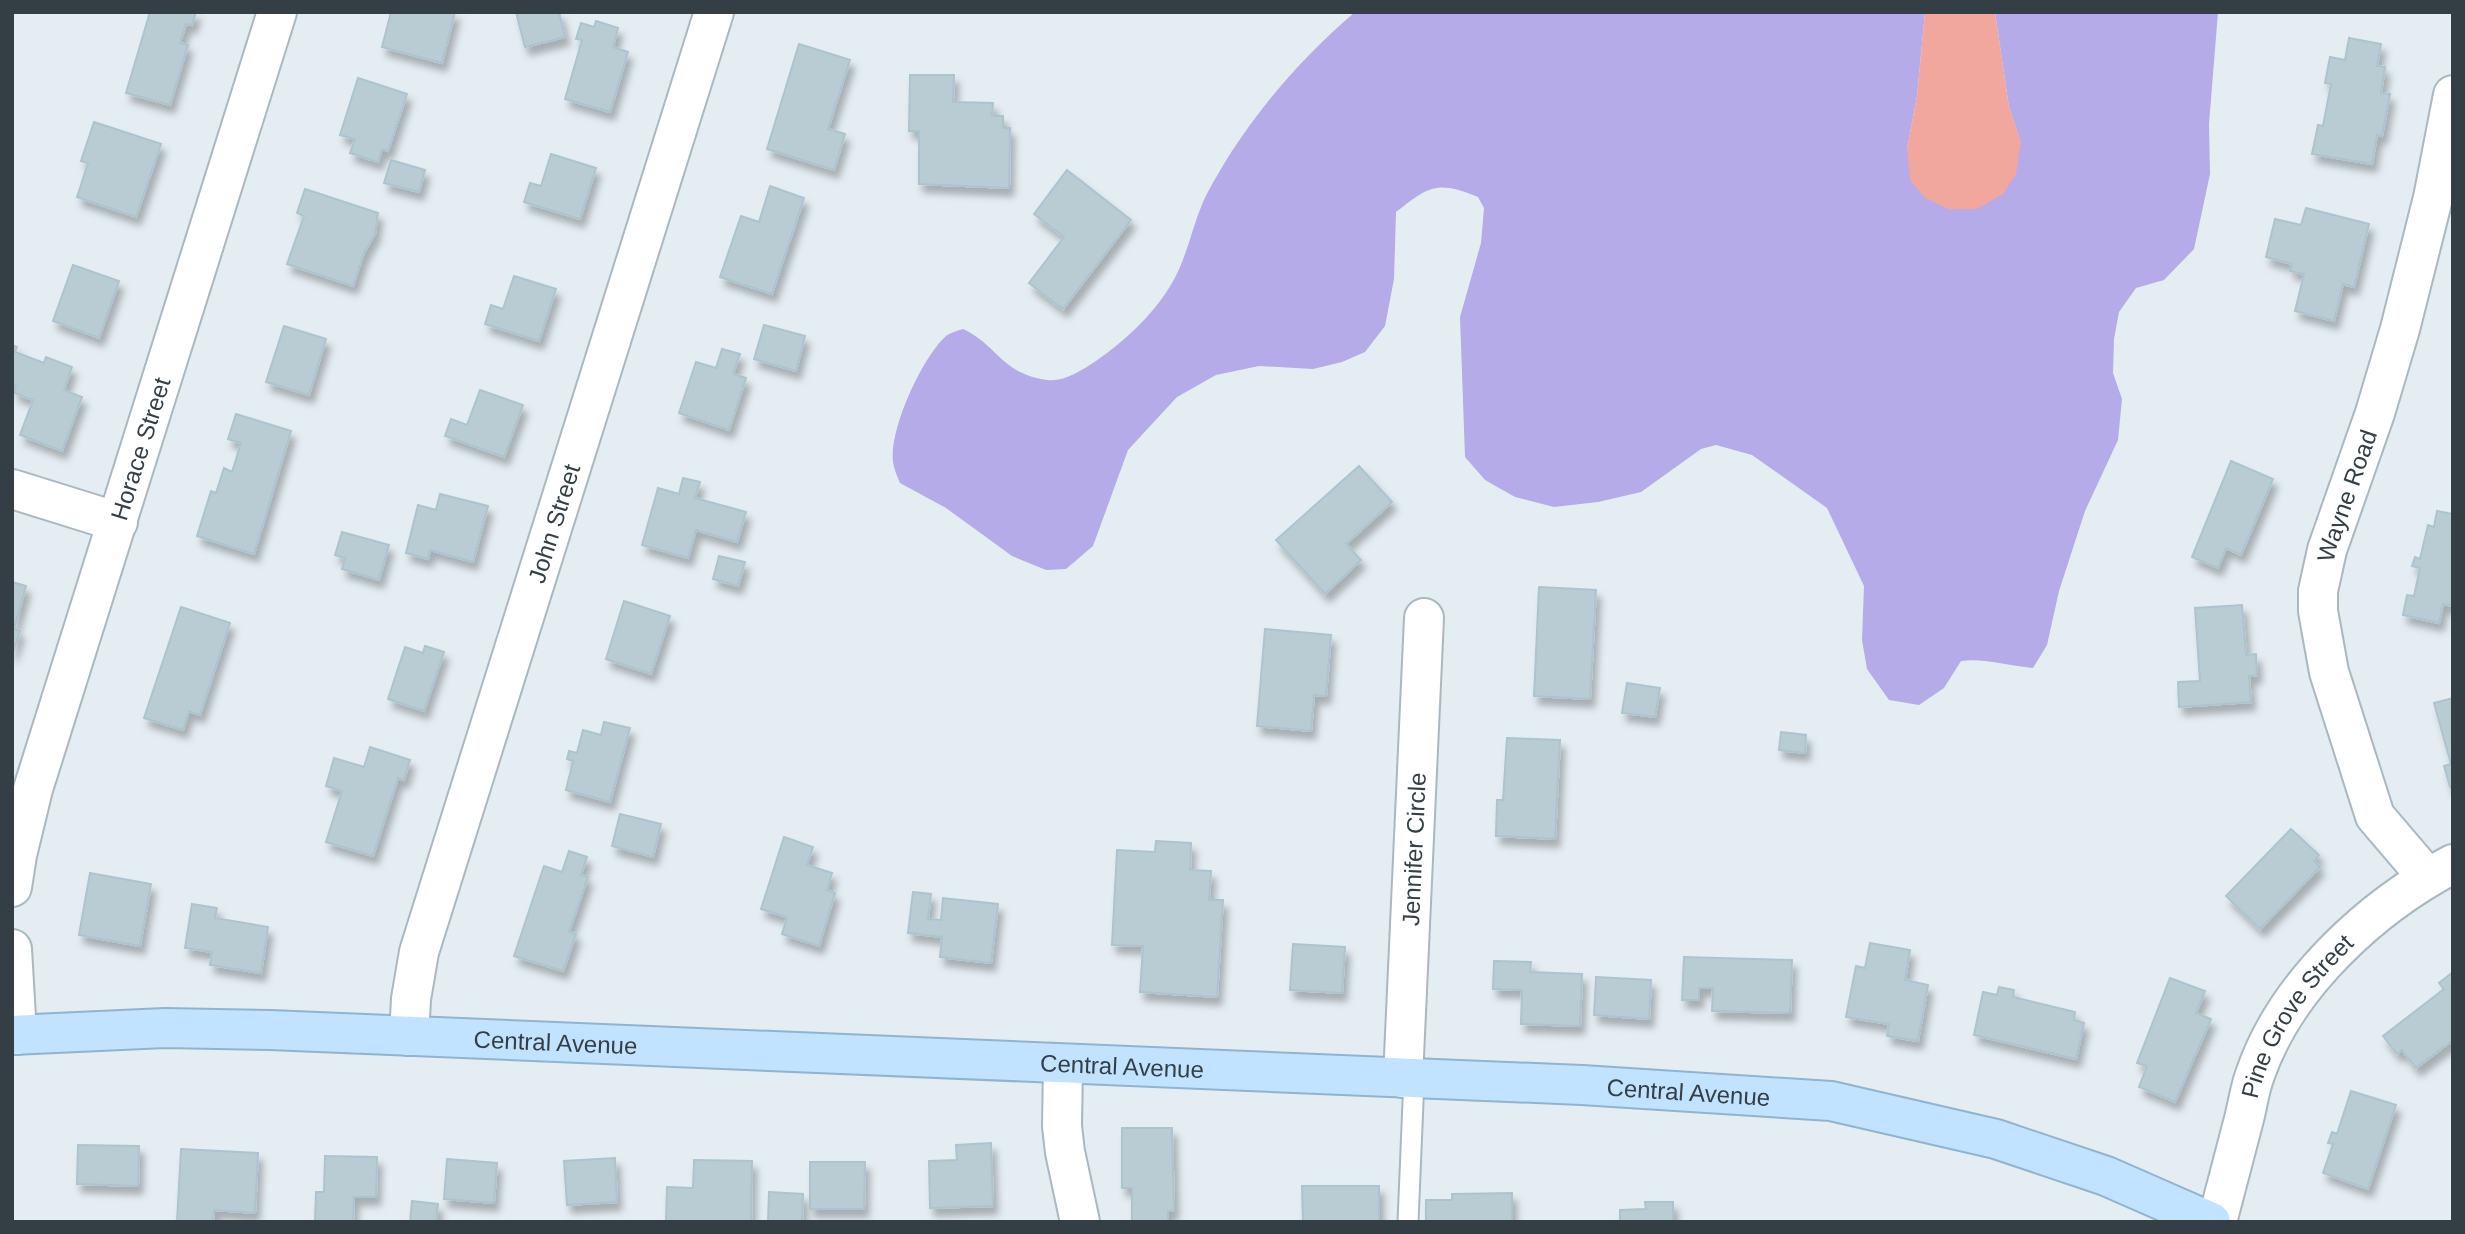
<svg xmlns="http://www.w3.org/2000/svg" width="2465" height="1234" font-family="Arial,sans-serif">
<defs>
<filter id="shadow"><feDropShadow dx="4.5" dy="8" stdDeviation="3.5" flood-color="#0004"/></filter>
</defs>
<rect width="100%" height="100%" fill="#e4edf2"/>
<!-- green -->
<path fill="#b4abe8" d="M1355,12H1925L1917,96L1907,149L2021,143L2009,107L1995,12H2218L2209,124L2210,174L2194,249L2164,280L2136,288L2119,312L2114,339L2113,373L2122,399L2118,440L2085,511L2059,591L2047,645L2033,668C2008,666 1985,658 1961,661L1944,688L1919,705L1889,700L1867,669L1862,640L1864,586L1827,508L1752,455L1716,445L1701,449L1641,492L1598,502L1554,507L1515,497L1485,480L1465,457L1460,317L1481,243L1484,208L1478,197C1437,180 1429,186 1396,212L1394,279L1385,326L1365,352L1342,362L1313,369L1259,366L1216,375L1177,397L1128,450L1093,546L1066,569L1046,570L1012,556L946,508L900,483C897,476 894,469 893,462C889,430 921,360 944,338C948,333 957,331 963,329C998,345 1001,374 1047,380C1065,382 1082,370 1096,361C1129,338 1164,305 1180,267C1189,246 1194,223 1203,202C1211,185 1222,167 1232,151C1266,99 1308,52 1355,12Z"/>
<!-- water -->
<path fill="#f1a79e" d="M1925,12H1995L2009,107L2021,142L2016,174L2003,194L1977,209H1948L1925,198L1910,180L1907,149L1917,96Z"/>
<!-- building -->
<path fill="#b9ccd4" stroke="#acc4cf" stroke-width="2" filter="url(#shadow)" d="M150,12H196L192,25L186,24L180,43L188,45L170,105L126,93Z
M391,12H455L442,63L382,47Z
M516,12H559L565,37L525,47Z
M596,21L618,28L613,47L628,52L610,112L565,99L582,40L576,39L581,23L594,27Z
M2349,38L2381,44L2377,66L2385,67L2381,93L2390,94L2382,136L2377,135L2372,164L2312,154L2318,125L2323,126L2331,84L2325,83L2330,57L2345,60Z
M799,44L850,60L828,129L845,134L834,170L767,149Z
M910,75H954L953,102L993,103L992,116H1003V128H1010L1009,188L919,184V131H909Z
M358,78L407,94L388,151L382,149L378,162L350,153L355,139L340,135Z
M94,122L161,144L136,217L77,197L88,163L81,161Z
M551,154L596,168L580,219L524,202L530,183L541,186Z
M391,160L425,170L419,192L384,183Z
M1067,170L1131,220L1063,309L1029,283L1064,237L1034,214Z
M770,186L804,198L772,294L720,277L741,216L759,222Z
M305,189L378,213L375,234L364,253L353,286L287,264L304,216L297,213Z
M2306,208L2369,224L2354,287L2343,284L2334,321L2295,311L2304,274L2290,271L2292,264L2266,257L2275,219L2301,225Z
M73,265L119,281L99,338L53,321Z
M514,276L556,289L539,341L485,324L491,305L503,309Z
M764,325L805,336L796,371L754,359Z
M284,326L326,339L309,395L266,382Z
M12,345L17,347L15,352L44,363L46,357L72,367L64,390L82,397L62,451L20,435L33,400L14,393L16,386L12,385Z
M722,349L740,354L733,374L746,378L729,430L679,413L696,362L716,368Z
M480,390L523,405L504,457L445,436L451,419L467,425Z
M236,414L291,431L254,554L197,536L211,491L216,493L224,468L232,472L241,443L228,439Z
M2231,461L2273,479L2241,555L2226,548L2218,568L2192,557Z
M1359,466L1392,502L1346,544L1361,560L1325,594L1276,540Z
M683,478L700,482L695,498L746,512L737,542L696,530L688,558L642,545L658,488L679,494Z
M440,494L488,506L473,562L430,550L428,559L406,553L418,505L436,510Z
M2437,511L2453,514V606L2443,604L2439,623L2403,615L2407,595L2414,596L2420,568L2412,566L2415,557L2420,559L2428,525L2434,527Z
M342,532L389,545L379,580L342,569L345,558L335,555Z
M719,556L745,562L738,586L713,579Z
M12,582L26,586L14,629L20,631L12,655Z
M1539,587L1596,590L1590,699L1534,696Z
M624,601L670,616L651,674L606,659Z
M2242,605L2246,655L2256,654L2257,675L2249,676L2251,702L2179,707L2178,682L2200,681L2195,608Z
M181,607L230,623L200,715L189,711L183,730L144,718Z
M1265,629L1331,635L1326,696L1314,695L1311,731L1257,726Z
M425,646L444,652L424,711L388,699L405,647L423,653Z
M1627,683L1660,688L1655,717L1622,713Z
M2453,698V786L2450,787L2444,766L2451,764L2434,703Z
M604,722L630,728L610,802L566,790L573,761L567,759L569,751L577,753L583,730L601,735Z
M1781,732L1806,735L1805,753L1779,750Z
M1507,738L1560,740L1555,839L1496,836L1497,800H1503Z
M370,747L410,760L404,780L398,778L373,856L326,842L342,791L326,786L334,758L364,767Z
M620,814L661,824L653,857L612,846Z
M2291,829L2319,855L2314,861L2320,867L2260,929L2226,896Z
M784,837L813,847L807,865L832,873L827,890L835,893L819,946L782,934L787,917L761,909Z
M1156,841L1191,843L1190,870L1211,871L1209,900H1223L1217,997L1140,992L1143,946L1112,945L1117,850L1155,852Z
M569,851L587,857L581,875L588,877L569,932L576,934L563,971L514,956L544,866L562,872Z
M90,873L151,884L140,946L79,935Z
M913,892L931,894L928,919L941,920L943,898L998,904L991,963L940,957L942,937L908,933Z
M192,904L217,908L215,918L268,927L261,973L210,965L212,952L185,948Z
M1870,943L1910,950L1905,980L1928,985L1918,1041L1887,1036L1889,1024L1846,1017L1856,966L1865,968Z
M1293,944L1345,947L1342,993L1290,990Z
M1684,957L1792,960L1790,1013L1712,1011L1713,988H1699V1000H1682Z
M1494,961L1531,962L1530,972L1582,974L1580,1026L1521,1024L1522,990L1493,989Z
M2453,972V1040L2416,1068L2402,1050L2397,1054L2383,1036L2444,989L2439,983Z
M1596,977L1651,980L1649,1019L1594,1015Z
M2170,978L2205,991L2196,1013L2211,1019L2175,1102L2139,1087L2147,1066L2137,1063Z
M1999,987L2014,990L2013,997L2075,1012L2074,1020L2084,1023L2076,1059L1974,1035L1983,992L1997,995Z
M2351,1091L2396,1105L2368,1189L2323,1173L2333,1144L2328,1143L2332,1132L2337,1134Z
M1122,1128H1172L1174,1211H1168V1222H1132V1188H1122Z
M991,1143L993,1206L930,1208L929,1161L957,1160L956,1145Z
M78,1145L139,1146L138,1186L77,1184Z
M181,1149L258,1153L255,1213L214,1210L213,1222H177Z
M325,1156L377,1157L376,1197H354L353,1222H315L316,1192H324Z
M615,1158L617,1202L567,1205L564,1161Z
M447,1159L497,1163L494,1203L444,1199Z
M694,1160L752,1161L751,1222H666L667,1187L693,1188Z
M810,1162H865L864,1209H810Z
M1302,1186H1379V1222H1303Z
M769,1192L803,1194L802,1222H768Z
M1512,1193V1222H1426V1200H1452V1194Z
M412,1201L438,1204L436,1222H410Z
M1645,1202H1673V1222H1620V1210L1646,1209Z"/>
<g fill="none" stroke-linecap="round" stroke-linejoin="round">
<!-- service casing -->
<g stroke="#a9b8c1" stroke-width="23">
<path id="service" d="M1408,1222L1414,1078"/>
</g>
<!-- minor casing -->
<g stroke="#a9b8c1" stroke-width="42">
<g id="minor">
<path d="M12,489L118,522"/>
<path id="s1" d="M2427,877L2375,816L2329,672L2318,611V591L2327,550L2375,413L2400,329L2433,198L2453,95"/>
<path id="s2" d="M12,887L17,855L33,789L277,12"/>
<path d="M12,949L17,1035"/>
<path id="s3" d="M409,1036L411,999L419,952L714,12"/>
<path d="M1063,1065L1062,1126L1065,1152L1080,1222"/>
<path id="s4" d="M1403,1078L1424,618"/>
<path id="s5" d="M2217,1222C2226,1187 2235,1153 2244,1119C2248,1103 2250,1087 2256,1072C2287,984 2372,906 2453,864"/>
</g>
</g>
<!-- secondary casing -->
<g stroke="#90b4d0" stroke-width="42">
<g id="secondary">
<path id="s6" d="M12,1035L165,1028L270,1030L1582,1085L1831,1101L1996,1139L2106,1176L2211,1222"/>
</g>
</g>
<!-- service -->
<use href="#service" stroke="#fff" stroke-width="19"/>
<!-- minor -->
<use href="#minor" stroke="#fff" stroke-width="38"/>
<!-- secondary -->
<use href="#secondary" stroke="#c1e3ff" stroke-width="38"/>
</g>
<g text-anchor="middle" dominant-baseline="central" stroke-width="6" stroke-linejoin="round" paint-order="stroke">
<!-- street labels -->
<g font-size="24" fill="#343f45" stroke="#fff">
<text stroke="none"><textPath href="#s2" startOffset="457">Horace Street</textPath></text>
<text stroke="none"><textPath href="#s1" startOffset="413">Wayne Road</textPath></text>
<text stroke="none"><textPath href="#s3" startOffset="534">John Street</textPath></text>
<text stroke="none"><textPath href="#s4" startOffset="229">Jennifer Circle</textPath></text>
<text stroke="none"><textPath href="#s5" startOffset="224">Pine Grove Street</textPath></text>
<text stroke="none"><textPath href="#s6" startOffset="544">Central Avenue</textPath></text>
<text stroke="none"><textPath href="#s6" startOffset="1111">Central Avenue</textPath></text>
<text stroke="none"><textPath href="#s6" startOffset="1678">Central Avenue</textPath></text>
</g>
</g>
<!-- border -->
<rect width="2465" height="1234" fill="none" stroke="#343f45" stroke-width="28"/>
</svg>
